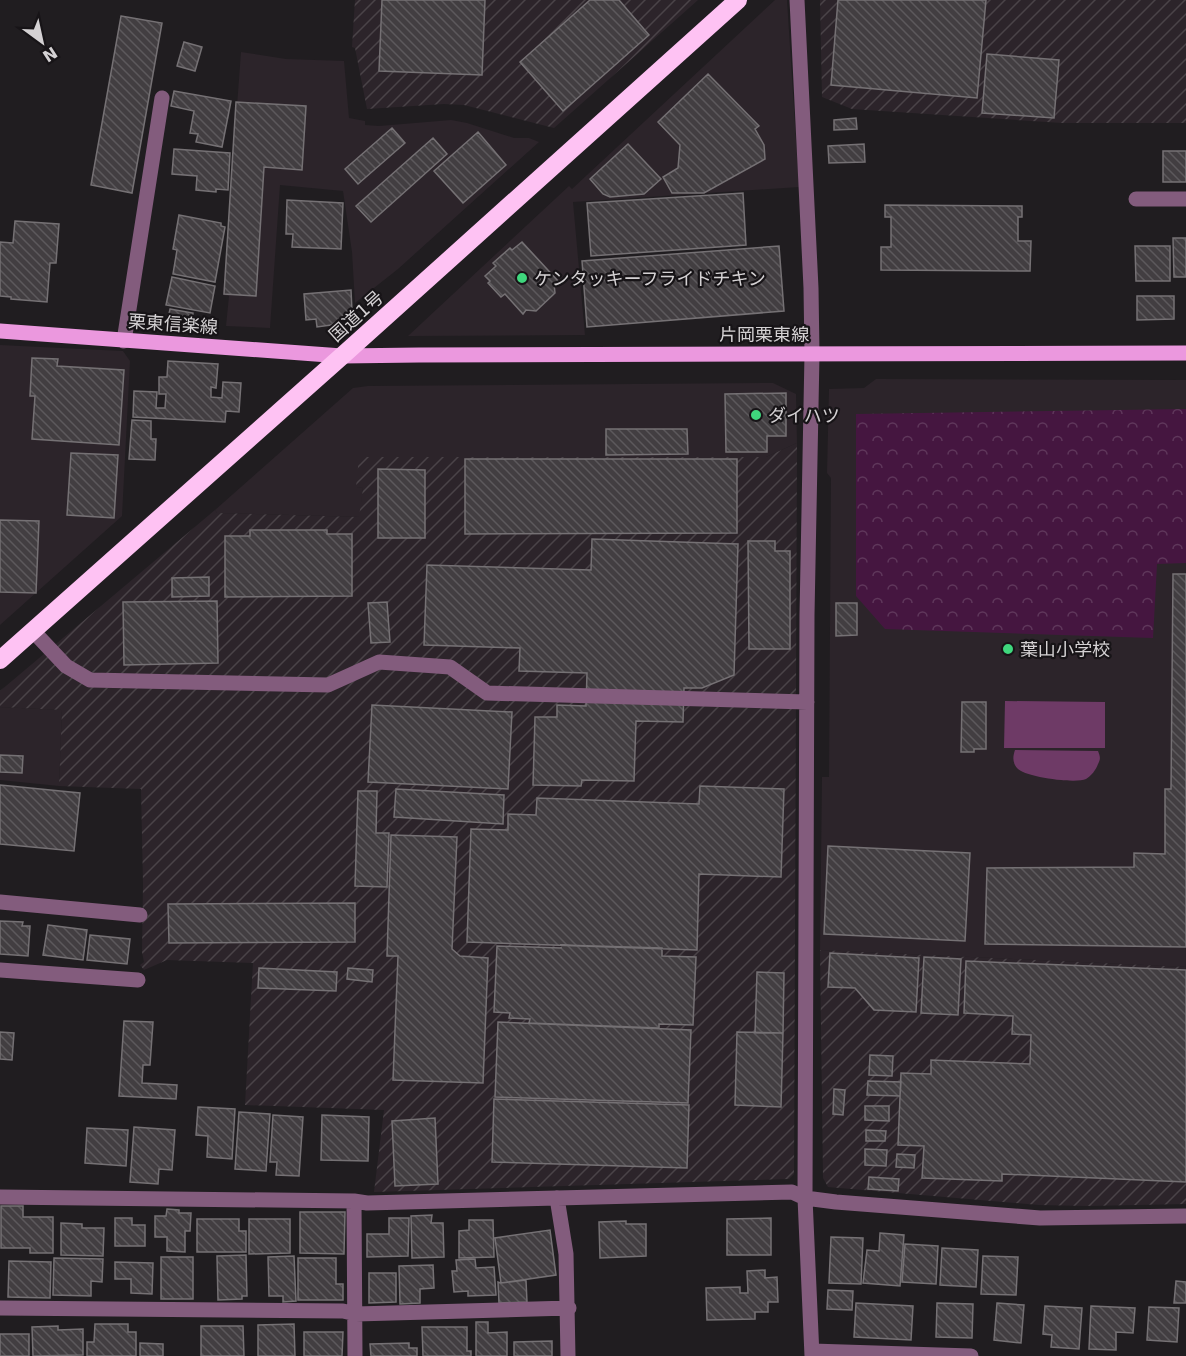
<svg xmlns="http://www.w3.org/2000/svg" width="1186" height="1356" font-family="'DejaVu Sans','Noto Sans JP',sans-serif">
<defs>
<pattern id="industrial-furrows" width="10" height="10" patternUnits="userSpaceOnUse" patternTransform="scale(1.5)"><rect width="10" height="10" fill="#2c242a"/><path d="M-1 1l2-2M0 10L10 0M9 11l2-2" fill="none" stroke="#4a4348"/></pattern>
<pattern id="park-crowns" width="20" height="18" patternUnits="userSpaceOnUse" patternTransform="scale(1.5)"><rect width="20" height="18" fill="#451640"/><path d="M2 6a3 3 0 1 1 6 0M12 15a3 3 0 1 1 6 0" fill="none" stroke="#5f375b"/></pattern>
<pattern id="building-back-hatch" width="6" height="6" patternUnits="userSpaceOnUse" patternTransform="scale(1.5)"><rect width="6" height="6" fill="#423e41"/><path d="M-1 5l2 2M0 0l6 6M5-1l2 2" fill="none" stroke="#5c595c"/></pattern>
</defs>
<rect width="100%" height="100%" fill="#201d20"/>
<!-- built -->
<path fill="#2c242a" d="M775,0H787L799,187L573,202L585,335L408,336L569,186L572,189Z
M241,52L286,59L344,61L349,118L365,121V125L379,126L451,120L467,123L514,138H529L539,142L398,269L355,303L352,252L343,191L280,185L270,328L226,326L229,296L223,295Z
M0,345L123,351L130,361L122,516L0,625Z
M876,379L1186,380V967L820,950L822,777H829L831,478L827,473L829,389L864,388Z
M773,383L796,394L797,443L766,457H360L357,487L363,488L360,517L217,513L215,510L353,388L368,386Z
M0,707L62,710L59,786L0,780Z"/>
<!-- industrial -->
<path fill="url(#industrial-furrows)" d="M355,0H698L554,128L464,105L444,104L367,109L355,48L352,47Z
M820,0H1186V123H1062L852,109L822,97Z
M797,443L794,1174L789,1179L374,1192L384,1110L245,1105L253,963L167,960L144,970L140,965L144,962L142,952L143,884L141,789L59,786L62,710L0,707V691L215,510L217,513L359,517L363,488L356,487L359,457H766Z
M820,950L1186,967V1204L1087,1206L1039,1205L828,1187L823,1178Z"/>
<!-- park -->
<path fill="url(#park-crowns)" d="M1186,409V563L1157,564L1153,638L885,629L856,596V414Z"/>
<!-- water -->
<path fill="#6e3a66" d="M1005,701L1105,702V748H1004Z
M1015,750L1098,751C1100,756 1101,759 1098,764C1096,770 1091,776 1086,779C1075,784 1024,777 1017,768C1012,762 1013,756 1015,750Z"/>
<!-- building -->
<path fill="url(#building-back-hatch)" stroke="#757174" stroke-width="1.5" d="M382,0H485L482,75L379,71Z
M590,0H619L649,35L563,111L520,62Z
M838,0H986L977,98L831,85Z
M121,16L162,23L132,193L91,185Z
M184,42L202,47L195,71L177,66Z
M987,54L1059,60L1054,118L982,113Z
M708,74L759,126L755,129L764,145L765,159L704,193H672L663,177L678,168L680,145L658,122Z
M174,91L231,101L222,147L196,142L198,134L190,133L194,111L171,106Z
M236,102L306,106L302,170L264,167L256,296L224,294Z
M856,118L857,129L834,130V120Z
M392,128L405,143L358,184L345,169Z
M478,132L506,165L463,203L434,171Z
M433,138L447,154L371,222L356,206Z
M628,144L661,179L644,194L610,197L603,194L590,179Z
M864,144L865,162L829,163L828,146Z
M174,149L230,153L228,190L216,189V192L196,190L197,176L172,174Z
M1163,151H1186V182H1163Z
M743,193L746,245L591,256L587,203Z
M287,200L343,203L341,249L292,247L293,234H286Z
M885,205L1022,206V217H1018V241H1031L1030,271L881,270V247H891V217H885Z
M179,215L221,223V226L225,227L215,282L173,274L177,250L173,249Z
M15,221L59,224L56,263H50L47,302L11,299V297L0,296V242L13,243Z
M1173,238H1186V277H1174Z
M522,242L558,281L554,284L555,293L536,311L526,310L523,314L505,294L501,297L488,283L490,281L485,276L496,266L493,263L510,248L512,250Z
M779,246L784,311L587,327L582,261Z
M1135,246H1170V281H1136Z
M172,277L215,286L210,313L166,305Z
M351,290L352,311L331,325L317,327L316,319L306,320L304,294Z
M1137,296H1174V319L1137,320Z
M170,309L193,313L191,328L167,323Z
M32,358L58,359L57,366L124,370L119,445L32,439L35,396H30Z
M168,361L218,364L216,388L211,387V397L222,398L223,382L241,383L239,412L226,411L225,422L133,417L134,391L157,392L156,408H165L166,394H159V377H167Z
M786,393V436H767V452H726L725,394Z
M132,420L151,421V439H156L155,460L129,459Z
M606,429H687L688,454L606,455Z
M71,453L118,455L114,518L67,515Z
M465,459H737V533L465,534Z
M378,469L425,470V538H378Z
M0,520L39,521L36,593L0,592Z
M250,530H327V534H352V596L225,597V536H250Z
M592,539L738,544L734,675L702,688H684L683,722L636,721L634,781L582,780L581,786L533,785L535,717H557V705L586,706L587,673L519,671L520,648L424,645L427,565L591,570Z
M748,541H775V551H790V649H749Z
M1173,574H1186V947L985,944L987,868L1134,867V853L1165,854V789H1171Z
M209,577V596L172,597V578Z
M217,601L218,663L124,665L123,602Z
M387,602L390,642L371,643L368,603Z
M836,603H857V635L836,636Z
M962,702H986V749H974V752H961Z
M372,705L512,712L508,789L368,782Z
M0,755L23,756L22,773L0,772Z
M0,785L80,793L74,851L0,844Z
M700,786L784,789L781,877L699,874L697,950L467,942L471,829L508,830V814L536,815L537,798L699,804Z
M396,789L504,795L503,824L394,817Z
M358,791H377L376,833H389L387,887L355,886Z
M391,835L457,837L452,949L460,956L488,958L483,1083L393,1080L398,956H387Z
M828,846L970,853L965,941L824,934Z
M355,903V942L169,943L168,904Z
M0,921L23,922L22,926H30L28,956L0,954Z
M48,925L87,930L83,960L43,955Z
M90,935L130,939L127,964L87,960Z
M561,945L662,948V956L696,957L693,1025L659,1024V1028L529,1023L530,1019L509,1018L510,1013L494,1012L497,946L561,948Z
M830,953L919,958L916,1012L874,1010L855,988L828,987Z
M924,957L961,959L958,1015L921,1013Z
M966,961L1186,970V1182L1002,1174V1181L922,1178L924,1146L898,1145L901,1073L931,1074V1060L1030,1064L1031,1035L1012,1034L1013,1016L964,1013Z
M259,968L337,972L336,991L258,988Z
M348,968L373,970L372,982L347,979Z
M757,972L784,973L783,1033H755Z
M124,1021L153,1022L150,1065H143L142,1083L177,1085L176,1099L119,1096Z
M498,1022L691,1030L688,1103L495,1097Z
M0,1032L14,1033L12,1060L0,1059Z
M737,1032L783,1033L781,1107L735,1105Z
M870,1055L893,1056L892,1076L869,1075Z
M868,1081L901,1082L900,1096L867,1095Z
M834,1089L845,1090L843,1115L833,1114Z
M494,1099L689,1105L687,1168L492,1162Z
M865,1106H889V1121L865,1120Z
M198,1107L235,1109L232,1159L207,1157L208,1136L196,1135Z
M239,1112L270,1114L266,1171L235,1169Z
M273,1115L303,1117L299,1176L276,1175L277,1162H270Z
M322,1115L369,1117L368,1161L321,1160Z
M435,1118L438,1184L395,1186L392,1121Z
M134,1127L175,1130L172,1170L159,1169L158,1184L130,1182Z
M87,1128L128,1130L126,1166L85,1163Z
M866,1130L886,1131L885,1141H866Z
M865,1149L887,1150L886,1166L865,1165Z
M897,1154L915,1155L914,1168L896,1167Z
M869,1177L899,1179L898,1191L868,1189Z
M1,1206H23V1217H53V1253H30V1248H1Z
M167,1209L179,1210V1213H191L190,1231H185V1252L167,1251V1237H155V1216H166Z
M300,1212H345L344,1254L300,1253Z
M432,1215L431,1223H443L444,1257L412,1258L411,1216Z
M115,1218H132V1225H145V1246H115Z
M389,1218H409L408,1256L367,1257V1234H389Z
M771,1218V1255H727V1219Z
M197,1219H239V1231H246V1252H197Z
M249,1219H290V1253L249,1254Z
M469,1220H493L494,1257L459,1258V1231L469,1230Z
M626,1221V1224H646V1256L600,1258L599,1222Z
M61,1223L82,1224V1228H104L103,1256L61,1255Z
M550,1230L556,1275L501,1283L495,1238Z
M880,1233L904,1235L900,1286L863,1283L867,1250L879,1251Z
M831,1237L863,1238L861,1284L829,1283Z
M905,1244L938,1246L936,1284L902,1282Z
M942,1248L978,1250L976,1287L940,1285Z
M246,1255L247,1296H242V1299L218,1300L217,1256Z
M294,1256L296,1301L283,1302V1296H269L268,1257Z
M983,1256L1018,1257L1016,1295L981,1294Z
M161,1257H193V1299H161Z
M54,1258L103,1259L102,1282L91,1281V1296L53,1295Z
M298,1258H336V1284H343V1300H298Z
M475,1259L476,1268L494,1267L496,1295L468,1296V1291L454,1292L452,1271H457L456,1260Z
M9,1261L51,1262L50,1298L8,1297Z
M115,1262L153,1263L152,1294L131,1293V1279H115Z
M433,1265L434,1288L420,1289V1303L400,1304L399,1266Z
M765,1270V1278L777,1277L778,1302H768V1312H755V1319L707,1320L706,1288L740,1287V1293H748L747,1271Z
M369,1273H396V1302L369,1303Z
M526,1280L527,1302L499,1303L498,1282L501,1283Z
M1176,1281L1186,1282V1303H1174Z
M828,1290L853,1291L852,1310L827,1309Z
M856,1303L913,1306L911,1340L854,1337Z
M937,1303L973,1304L972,1338L936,1337Z
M997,1303L1024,1305L1021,1343L994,1340Z
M1045,1306L1082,1308L1079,1349L1051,1347L1052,1335L1043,1334Z
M1091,1306L1135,1308L1133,1333L1116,1332V1350L1089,1349Z
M1149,1307L1179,1308L1177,1342L1147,1340Z
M476,1322H488V1333L507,1332V1356H476Z
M95,1324H128V1332H136V1356H87V1342H94Z
M294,1324L295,1356H258V1325Z
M58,1326V1330L83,1329V1355L33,1356L32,1327Z
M201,1326H243L244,1356H201Z
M422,1327H467V1351H471V1356H423Z
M304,1332H343L342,1356H304Z
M0,1334H29V1356H0Z
M552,1341V1356H514V1342Z
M140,1343L163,1344V1356H140Z
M409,1343V1348H417V1356H371L370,1344Z"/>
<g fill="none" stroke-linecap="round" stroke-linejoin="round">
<!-- minor -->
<path stroke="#835c7d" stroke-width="15" d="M797,0L811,288L812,354L807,615L805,1198L812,1356
M1136,199H1186
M124,341L162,98
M33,631L66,666L90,680L328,685L379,662L450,667L487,693L807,702
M0,902L140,915
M0,970L138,980
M0,1197L354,1201L367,1203L792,1192L805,1198L836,1202L1040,1218L1186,1216
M557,1198L566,1254L568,1356
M354,1201L355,1356
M0,1308L343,1311L356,1314L569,1308
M812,1351L971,1356"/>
<!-- major -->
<path stroke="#eb98de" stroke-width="15" d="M0,331L342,356L419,355L1186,353"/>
<!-- highway -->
<path stroke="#fec2f3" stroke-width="18" d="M0,660L342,356L738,0"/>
</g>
<!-- markers -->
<g fill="#3fd77d" stroke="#171417" stroke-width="2">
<circle cx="522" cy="278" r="6"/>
<circle cx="756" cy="415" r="6"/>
<circle cx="1008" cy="649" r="6"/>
</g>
<g text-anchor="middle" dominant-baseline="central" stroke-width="4.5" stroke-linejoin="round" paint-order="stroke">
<!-- poi labels -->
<g font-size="18" fill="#d4d1d3" stroke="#171417" text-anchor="start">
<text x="534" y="278">ケンタッキーフライドチキン</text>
<text x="768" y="415">ダイハツ</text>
<text x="1020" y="649">葉山小学校</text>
</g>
<!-- street labels -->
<g font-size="18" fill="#d4d1d3" stroke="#171417">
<text transform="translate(356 316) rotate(-42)">国道1号</text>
<text transform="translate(173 324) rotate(4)">栗東信楽線</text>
<text x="764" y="334">片岡栗東線</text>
</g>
</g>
<!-- north arrow -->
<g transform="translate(42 42) rotate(147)" stroke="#171417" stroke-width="4.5" paint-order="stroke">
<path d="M0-4.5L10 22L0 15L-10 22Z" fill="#d4d1d3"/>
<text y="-9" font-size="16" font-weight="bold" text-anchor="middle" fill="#d4d1d3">N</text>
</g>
</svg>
